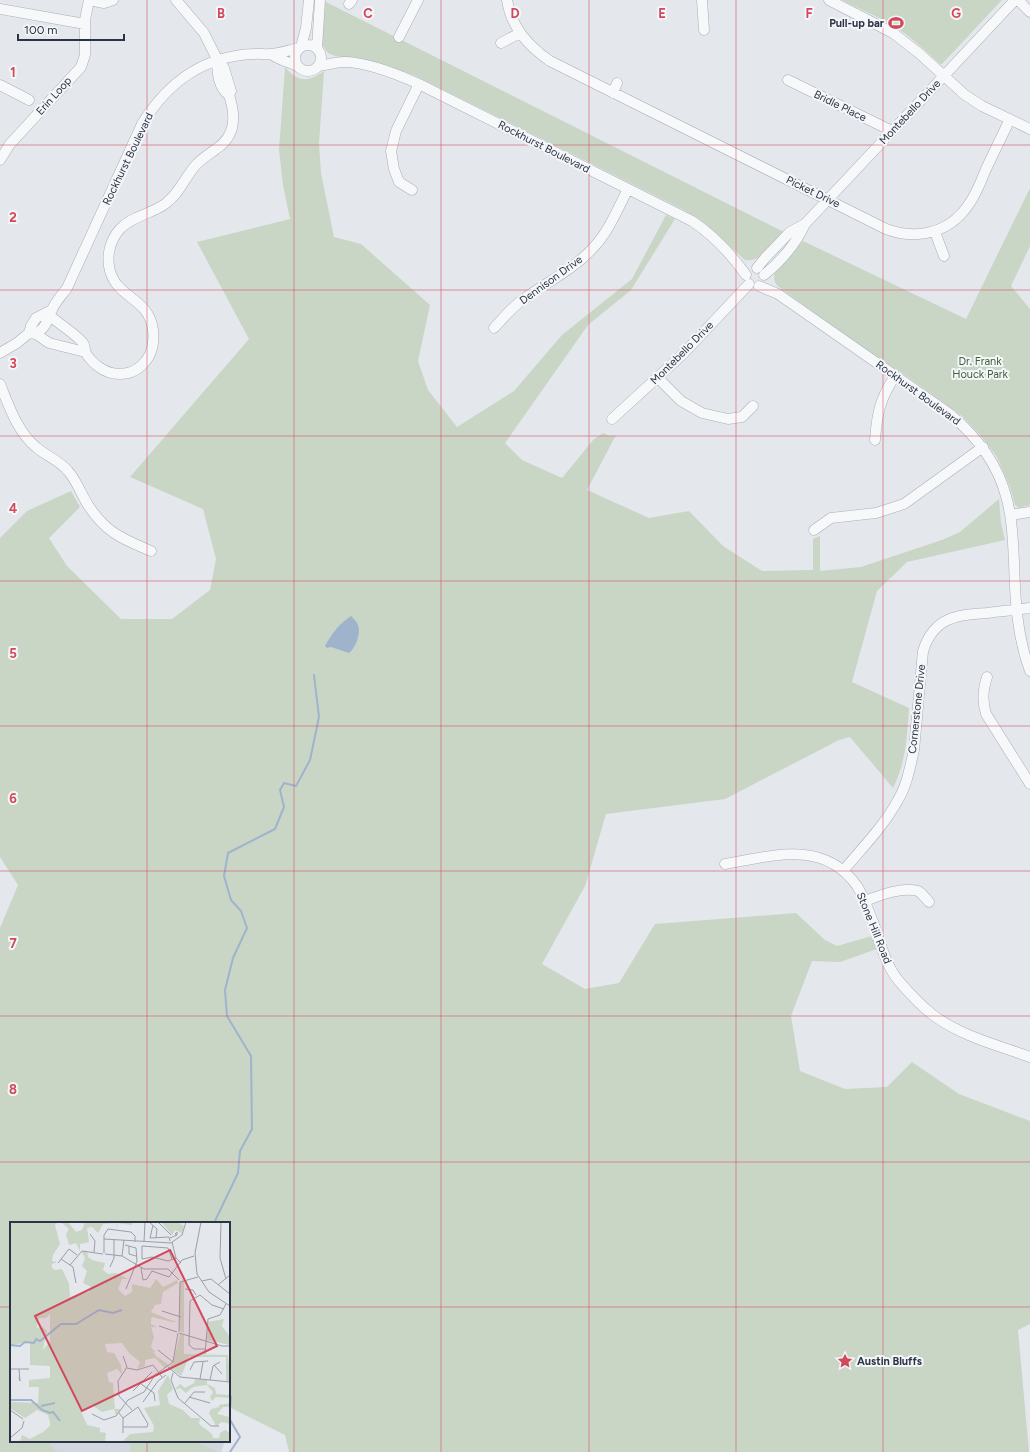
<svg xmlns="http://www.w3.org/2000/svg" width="1030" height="1452" font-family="Figtree,sans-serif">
<rect width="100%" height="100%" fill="#e4e7ec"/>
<!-- built -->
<path fill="#d2d6de" d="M0,1287L11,1441H225L221,1452H0Z"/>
<!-- green -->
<path fill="#c9d6c5" d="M842,0H1002L942,64H940C927,52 914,40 900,30C882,18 861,10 842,0Z
M324,1L784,232C774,243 762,263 745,260L711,229L699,219L684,210L414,75L376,63L335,56L328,53L320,42Z
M285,67C298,83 309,82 324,71L319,143L321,173L334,237L361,244L430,305L418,361L428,390L457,427L514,391L562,335L632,279L666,215L675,219L631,290L588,325L505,443L522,460L562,478L594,439L603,433L610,436L616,435L587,490L649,518L689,511L723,546L762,571L813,570V539L820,536V571L861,567L942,540L960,532L999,499L1001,523L1005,540L907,562L877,591L852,682L909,708C907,737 906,762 893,788L850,737L839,740L725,799L606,814L585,886L542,964L585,989L619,983L655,924L796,913L825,940L837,946L872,936L877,949L840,962L812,961L791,1016L800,1071L845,1089L887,1087L912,1062L959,1094L1030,1121V1324L1018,1330L1029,1452H289L285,1435L229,1407V1223H11V1441H47L57,1452H0V928L18,885L0,857V538L27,511L71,491L80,507L49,538L67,566L121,619H172L210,590L216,559L203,509L130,477L249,339L197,242L290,219L283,185L279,150Z
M1030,188V246L1011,286L1030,309V505L1019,508L1015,505L1010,487L997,457L981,436L962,416L905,375L864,349L779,287C774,283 773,277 775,271L803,241L966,319Z
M130,1441H197L199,1444L219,1452H130Z"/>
<!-- water -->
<path fill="#9fb4cc" d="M351,616C355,620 359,624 359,630C359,638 355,648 349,653L331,647L327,648L325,646C333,632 338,625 351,616Z"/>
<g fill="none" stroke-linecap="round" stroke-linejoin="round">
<!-- stream -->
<path stroke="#9fb4cc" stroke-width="2" d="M214,1223L238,1173L240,1151L252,1129L251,1056L227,1016L225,990L233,958L247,928L241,911L231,900L224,876L228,853L275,829L284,807L280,790L284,783L296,786L310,760L319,717L314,675
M229,1396L231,1397L229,1418L240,1437L230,1452"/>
<!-- minor casing -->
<g stroke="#a9aeb7" stroke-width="11">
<path id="minor" d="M89,0L104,3L113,0
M176,0L204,33L218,61L224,68L231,91L229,95
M507,0C511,27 528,46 550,61L886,229C913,239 943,235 963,212C974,199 980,184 986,169C994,152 1002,136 1010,119
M702,0L704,30
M829,0L893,33L920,54L965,95L982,106L1030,129
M1018,0L1030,12
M349,4L352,0
M0,9L85,24
M399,37L418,0
M501,43L520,33
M295 58a13 13 0 1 1 26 0a13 13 0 1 1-26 0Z
M301,47L306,28L309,0
M317,48L320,0
M271,54C279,60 289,62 297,66
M319,66C327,65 336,62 344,62C366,62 399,75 419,84L692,221C713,235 731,254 746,275
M788,80L892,131
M0,85L29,100
M613,93L617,83
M0,160L10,144L81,67L85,55V20L89,0
M412,190L399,182L394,169L391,151L396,131L419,84
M935,232L944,256
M757,268L765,258L790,232L805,224
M764,275C781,261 796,244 805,224L1015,0
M759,286L778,294L950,414C976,436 997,462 1006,496C1012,517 1013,540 1014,562C1015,599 1017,636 1030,671
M50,316C58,323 77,335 83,343C85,346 85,348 85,351C87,356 94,364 99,367C107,373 118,375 128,373C137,371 146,363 150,354C153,347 154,338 153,330C149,298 118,299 110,271C106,256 110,240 120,229C132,216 151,214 165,204C179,194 184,179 195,166C201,159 208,155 216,149C236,136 236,116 229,95C219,89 216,71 218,61
M494,328C504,317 513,306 525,298C549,281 574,269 594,247C609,231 618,208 628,189
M29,333L36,334C49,324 45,323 52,310C55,302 62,295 67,288L142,124C168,82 203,56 254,54C259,53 265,55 270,54C278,54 290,50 299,48
M36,334L49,343L85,352
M0,353L17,343L29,333L31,326L36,318L52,310
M658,378L681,401L702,413L728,419L742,417L753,406
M0,384C9,406 17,431 36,447C46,456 59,460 68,471C77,481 81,494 88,505C106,533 123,539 151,551
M612,419L683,354L749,284
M875,440C877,413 880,399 895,376
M1010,515L1030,512
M814,530L831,518L876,513L904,504L983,447
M987,677C983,690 982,700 986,714L1030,784
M725,864C772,856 824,839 857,886C864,897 868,910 873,922C880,941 885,964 898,980C909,993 920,1005 933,1015C961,1036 997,1045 1030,1057
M843,871C862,848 884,826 898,800C907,785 910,767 914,750L923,651C934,617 956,615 987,613C1001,611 1016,610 1030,608
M865,901C878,896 903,886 918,891C922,893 926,899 929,902"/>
</g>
<!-- minor -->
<use href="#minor" stroke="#f7f8fa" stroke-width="10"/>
</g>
<!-- grid -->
<path fill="none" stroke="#d1495b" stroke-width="1" stroke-opacity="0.55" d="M147,0V1223M294,0V1452M441,0V1452M589,0V1452M736,0V1452M883,0V1452M0,145H1030M0,290H1030M0,436H1030M0,581H1030M0,726H1030M0,871H1030M0,1016H1030M0,1162H1030M0,1307H11M229,1307H1030M147,1441V1452"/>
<!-- icons -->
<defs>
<g id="stadium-bare" transform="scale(1.2)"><path d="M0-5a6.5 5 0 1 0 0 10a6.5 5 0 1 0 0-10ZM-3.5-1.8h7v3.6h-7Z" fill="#d1495b" stroke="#f4f6f9" stroke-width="2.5" paint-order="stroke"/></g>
<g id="sight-bare" transform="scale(1.2)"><path d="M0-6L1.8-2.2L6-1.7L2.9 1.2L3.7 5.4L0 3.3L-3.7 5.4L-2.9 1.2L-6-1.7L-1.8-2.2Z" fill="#d1495b" stroke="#f4f6f9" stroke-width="2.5" paint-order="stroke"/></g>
</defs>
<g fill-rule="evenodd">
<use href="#stadium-bare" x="896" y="23"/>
<use href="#sight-bare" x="845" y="1361"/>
</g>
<g text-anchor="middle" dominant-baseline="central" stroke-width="4" stroke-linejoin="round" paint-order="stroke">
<!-- poi labels -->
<g font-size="11" font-weight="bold" fill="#2b3445" stroke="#f4f6f9" text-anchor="end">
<text x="884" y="23">Pull-up bar</text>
<text x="857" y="1361" text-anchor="start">Austin Bluffs</text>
</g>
<!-- street labels -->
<g font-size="11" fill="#2b3445" stroke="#f4f6f9">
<text transform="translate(54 96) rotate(-48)">Erin Loop</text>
<text transform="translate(840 106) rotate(26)">Bridle Place</text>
<text transform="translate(910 112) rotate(-47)">Montebello Drive</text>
<text transform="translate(544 147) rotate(27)">Rockhurst Boulevard</text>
<text transform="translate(128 159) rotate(-64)">Rockhurst Boulevard</text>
<text transform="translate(813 192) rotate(26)">Picket Drive</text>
<text transform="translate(551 280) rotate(-36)">Dennison Drive</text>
<text transform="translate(682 353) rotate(-45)">Montebello Drive</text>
<text transform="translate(918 393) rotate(36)">Rockhurst Boulevard</text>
<text transform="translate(917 709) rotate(-84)">Cornerstone Drive</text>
<text transform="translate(874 928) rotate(68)">Stone Hill Road</text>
</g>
<!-- park labels -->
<g font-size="11" fill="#3f6138" stroke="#f4f6f9">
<text x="980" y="361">Dr. Frank<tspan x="980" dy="13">Houck Park</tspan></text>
</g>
</g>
<!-- overview -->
<g transform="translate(10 1222)">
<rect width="220" height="220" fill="#e4e7ec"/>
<path d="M0,0H47L45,3L50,22L43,33L42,39L47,40L42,42V46L45,48L52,47L59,62L60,75L79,70L81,65L73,61L77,49L72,44L75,36L72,30L77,29L78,35L82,38L95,41L93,48L98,52L106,51L118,57H112L108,67L115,74L122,70V62L140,66L146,57L153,65L167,58L168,61L153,70L151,82L145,83L141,90L163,99L170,100H162L142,95L141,97V102L147,105H141L144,115L141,125L144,129L147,128L144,130L146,134L159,143L155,146L145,136L135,138V144L127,147L130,140L119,131L112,121L95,122L97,130L104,131L111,143L112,152L107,147L97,151L99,160L103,161L105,187H111L106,193L104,187L92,190L82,183L71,190L77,203L90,206V210L96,211L95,220H10L12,213L20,217L33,210L40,204V200L38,193L27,188L15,196L0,186V180L28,181L29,165H19V158L40,156V144L20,143V120L0,123ZM40,92V119L33,128L37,109L33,105L27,106V102L29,96H36ZM51,0H58L66,10L72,8L75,0H122V3L107,1V6L106,1L93,2L88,11L82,5L77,6L79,20L70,22V29L66,21L59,23L56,12L59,7ZM167,0L174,4L172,11L165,8L162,13L152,1ZM174,58V111L170,109V61ZM214,97L212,104L220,115V123L197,118L198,100ZM170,112L174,113V132L218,133L220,159H216V135H179L171,154L159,145L163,141ZM158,153L163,167L157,173L159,182L173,188L181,196H190L189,202L202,212L203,216H209L210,211L215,208L220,211V220H112L120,212L143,210L144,204L134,186L150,183L148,169ZM185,157L197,158V162L205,166L206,172L220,173V185H213L207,192L220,195V202L212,200L206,204L199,191L201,187L209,185V183L220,181V176L206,175L202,179L200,175L203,170L197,163L183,165L176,171L170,166L164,168L170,162L175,166L184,161Z" fill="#c9d6c5" fill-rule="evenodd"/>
<path fill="none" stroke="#9fb4cc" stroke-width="2" d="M0,123L10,124L15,120L24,121L26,117L30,119L51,102H66L89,88L103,91L112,88M0,178H21L32,188L40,191L43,190L50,199M31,184L45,181"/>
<path fill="none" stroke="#9a9fa9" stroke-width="1" d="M139,0L147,7L146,16M148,0L161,13M191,0L185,31L187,52L199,70L220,84M211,0L210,36L216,57M143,3L140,16L159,15L160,19M80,12L85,19L84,30M160,16L167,13V10L165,12L167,13M94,17L161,21L172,13L176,0M134,20L135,0M162,20L166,36L171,41M115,23L126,26L127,39L116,67M119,24V32L126,34M94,31V13L98,7L121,10L125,14V20M95,32L112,34L134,47H158L169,58M112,34L114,18M51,37L63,45L66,61M162,37L158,26L132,24V37L142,35L158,39L166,36M48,41L59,27L67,33M60,43L72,29L93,32M100,45L104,36V17M131,46L133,58L137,57L142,49L159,55L172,38L184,34M192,59L201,57L220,72M170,60L188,55M208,63L220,53M175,67L183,68L186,73M152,89L171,95M149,104L167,110M169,110L170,60M169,111L212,124H220M195,127H184L179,123L180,79L190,73L202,83L214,87M148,128L163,140M195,132L198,97L210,93L216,82M113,134L117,145L108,159L109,174L122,188M204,143L212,152M158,145L170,155L220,160M117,146L127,148L143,143L152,155M0,147H19M180,148L184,140L198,139M163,151L161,158L168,176L201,204H209M9,155L10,159L9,147M190,157L193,140M200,158L203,144L210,140M131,162L144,171L145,179M123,169L142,150M179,175L200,181M133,180L148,159L156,153M175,181L184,170H195M0,188L13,197M109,191L113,196V211M82,192L94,198L106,194L118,178L134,170L145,153L163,140L168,111M113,196L128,185L138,202L137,205H113M0,216L12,206L14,199"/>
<path fill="#d1495b" fill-opacity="0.15" stroke="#d1495b" stroke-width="2" d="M160,28L207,124L72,189L25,94Z"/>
<rect width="220" height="220" fill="none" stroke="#2b3445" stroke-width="2"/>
</g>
<g font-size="13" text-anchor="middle" font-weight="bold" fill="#d1495b" stroke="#f4f6f9" stroke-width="4" stroke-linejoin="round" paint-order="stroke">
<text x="221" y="18">B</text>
<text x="368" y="18">C</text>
<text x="515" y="18">D</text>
<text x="662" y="18">E</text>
<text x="809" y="18">F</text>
<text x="956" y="18">G</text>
<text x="13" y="77">1</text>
<text x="13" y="222">2</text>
<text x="13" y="368">3</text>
<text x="13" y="513">4</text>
<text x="13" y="658">5</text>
<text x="13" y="803">6</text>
<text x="13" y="948">7</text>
<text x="13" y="1094">8</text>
</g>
<!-- scale -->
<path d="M18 34v6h106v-6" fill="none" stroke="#2b3445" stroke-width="2"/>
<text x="24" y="34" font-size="12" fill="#2b3445" stroke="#f4f6f9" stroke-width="3" paint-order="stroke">100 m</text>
</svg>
